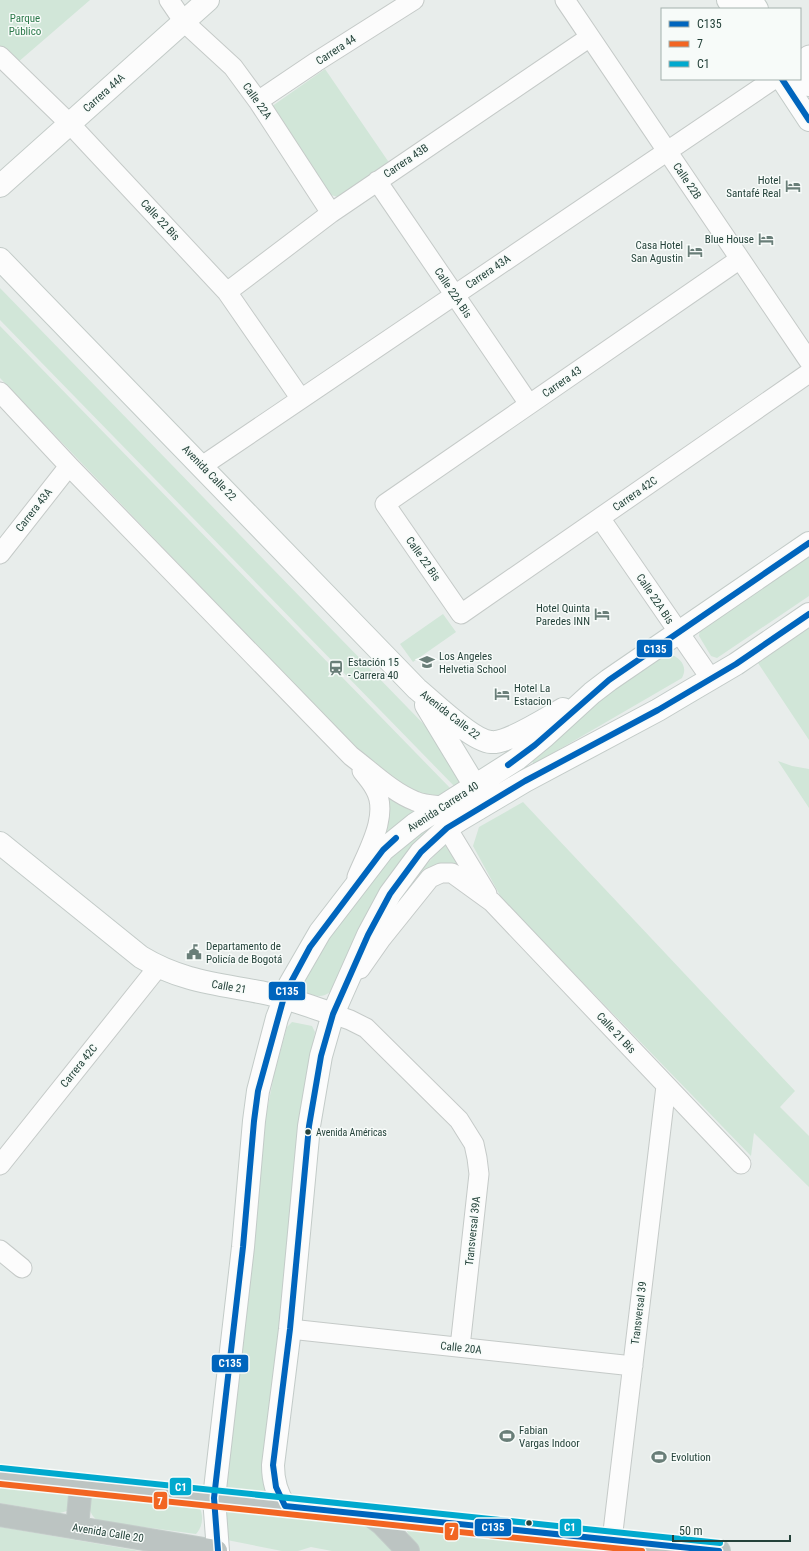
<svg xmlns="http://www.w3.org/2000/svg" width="809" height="1551" font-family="'Roboto Condensed',sans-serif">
<rect width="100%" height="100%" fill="#e8edeb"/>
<!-- green -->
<path fill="#d1e6d8" d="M0,0H90L17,63L0,46Z
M325,69L390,164L341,198L331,195L268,109Z
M0,288L442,743L462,784L456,788L0,320Z
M0,326L452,790L437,802L424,801L364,757L0,378Z
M809,555V596L717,658L711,656L699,636L700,630Z
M443,614L456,632L413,662L400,644Z
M809,628V740L758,663Z
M670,654C681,658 688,667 682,678L534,764L531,760C567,727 605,693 646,667C653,662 661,655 670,654Z
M778,761L792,766L809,769V808Z
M380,787L423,810L381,841Z
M523,802L795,1091L780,1107L809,1136V1187L754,1133L751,1156L502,899L473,846L479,827Z
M448,812L368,913L330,992C323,998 315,996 307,993L303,985V979L347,910L384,862Z
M444,846H447L475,886L447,870L398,909L423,868Z
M292,1022L312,1026L315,1032L300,1113L270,1496L224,1492L251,1262L265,1121L274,1075L287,1027Z
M0,1483L60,1489L72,1496L70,1509L67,1511L60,1513L0,1503Z
M93,1494L199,1506C204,1516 203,1526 196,1534L99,1521C88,1515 88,1504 93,1494Z
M225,1505L362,1524L375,1530L395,1551H332L311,1547L298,1551H282L227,1540Z
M404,1525L632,1551H419L414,1546Z
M0,1527L140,1551H0Z"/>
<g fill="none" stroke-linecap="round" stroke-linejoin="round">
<!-- street casing -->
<g stroke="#c5cac8" stroke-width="21">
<path id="street" d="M169,0L184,22L233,67L258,101L331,213
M565,0L809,361
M0,56L70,124L227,292L301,399
M800,61L809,55
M258,101L316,62L414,0
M377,181L529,404
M740,259L385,504L461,614L809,373
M227,292L331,213L590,37
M0,392L69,466L351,756C371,771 392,792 415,801C424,805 434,805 443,806
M202,466L774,79
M600,518L711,679
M0,554L69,466
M447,828L487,894
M357,877C367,852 390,815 375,789C372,783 367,777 362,771
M360,969L381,939L430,878L441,873H452L492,902L741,1164
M333,1014L350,1020L366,1028L459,1120L474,1144L477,1158L479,1174L460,1347
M0,1165L158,967
M0,1250L22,1268
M290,1329L633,1366
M612,1540L666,1086"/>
</g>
<!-- secondary casing -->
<g stroke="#c3cbc8" stroke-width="24">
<path id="secondary" d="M728,0L734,9
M751,0L757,9
M800,72L809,85
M782,79L809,120
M0,186L208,0
M0,259L417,689C432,701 472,741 491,742C507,744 547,718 563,709
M426,705L475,786
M0,843L141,957C184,983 222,984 269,994C291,999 312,1007 333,1014
M285,1506C276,1493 273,1481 273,1465L290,1329L309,1126L321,1056L333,1014L340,998L368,935L390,894L421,852L447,828L461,819L525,781L658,710L690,691L736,664L809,614
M218,1551L214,1498L243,1247L254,1121L258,1091L266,1060L277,1018L290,984L320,932L383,850L415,824L517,759L545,736L592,693L609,680L809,543"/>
</g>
<!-- highway casing -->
<g stroke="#c3ccc9" stroke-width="24">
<path id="highway" d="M0,1476L719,1551
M0,1515L216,1551
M370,1515L382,1524L408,1551
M77,1528L81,1484"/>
</g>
<!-- street -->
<use href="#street" stroke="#fcfcfc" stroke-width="19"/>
<!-- secondary -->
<use href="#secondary" stroke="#fcfcfc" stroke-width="22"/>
<!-- highway -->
<use href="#highway" stroke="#bcc4c2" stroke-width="22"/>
<!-- bus-1 casing -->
<g stroke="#f7fbf9" stroke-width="9">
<path id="bus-1" d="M782,79L809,120
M508,765L535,745L609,680L809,543
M218,1551L214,1498L243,1247L254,1121L258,1091L284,997L290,984L310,947L383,850L396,838
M719,1551L285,1506L276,1487L273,1465L290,1329L309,1126L321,1056L333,1014L368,935L390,894L421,852L447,828L525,781L658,710L736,664L809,614"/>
</g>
<!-- bus-2 casing -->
<g stroke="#f7fbf9" stroke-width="9">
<path id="bus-2" d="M0,1484L642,1551"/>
</g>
<!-- bus-3 casing -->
<g stroke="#f7fbf9" stroke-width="9">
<path id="bus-3" d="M1,1468L720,1543"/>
</g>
<!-- bus-1 -->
<use href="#bus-1" stroke="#0065bd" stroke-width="6"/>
<!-- bus-2 -->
<use href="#bus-2" stroke="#f26522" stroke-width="6"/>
<!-- bus-3 -->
<use href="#bus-3" stroke="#00a9ce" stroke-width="6"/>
</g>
<!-- icons -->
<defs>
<g id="hotel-bare" transform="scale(1.2)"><path d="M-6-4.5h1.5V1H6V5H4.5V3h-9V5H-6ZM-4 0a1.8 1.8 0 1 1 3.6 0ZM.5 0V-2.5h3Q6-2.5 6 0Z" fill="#697e78" stroke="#f7fbf9" stroke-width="2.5" paint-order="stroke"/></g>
<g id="school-bare" transform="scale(1.2)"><path d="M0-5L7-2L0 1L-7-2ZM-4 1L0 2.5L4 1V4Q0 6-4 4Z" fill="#697e78" stroke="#f7fbf9" stroke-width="2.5" paint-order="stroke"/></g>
<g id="station-bare" transform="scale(1.2)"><path d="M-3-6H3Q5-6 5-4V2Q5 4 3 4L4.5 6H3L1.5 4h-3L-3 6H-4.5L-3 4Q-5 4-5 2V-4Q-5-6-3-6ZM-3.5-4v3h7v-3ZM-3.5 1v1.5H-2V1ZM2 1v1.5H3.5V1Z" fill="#697e78" stroke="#f7fbf9" stroke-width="2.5" paint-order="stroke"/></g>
<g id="civic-bare" transform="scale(1.2)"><path d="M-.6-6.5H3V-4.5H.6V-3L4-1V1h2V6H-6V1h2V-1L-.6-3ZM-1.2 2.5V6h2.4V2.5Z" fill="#697e78" stroke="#f7fbf9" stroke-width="2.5" paint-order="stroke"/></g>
<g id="stadium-bare" transform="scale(1.2)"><path d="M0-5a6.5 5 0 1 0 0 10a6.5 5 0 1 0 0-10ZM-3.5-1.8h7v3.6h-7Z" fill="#697e78" stroke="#f7fbf9" stroke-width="2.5" paint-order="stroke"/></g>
</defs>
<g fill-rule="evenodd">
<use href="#hotel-bare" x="793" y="186"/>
<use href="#hotel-bare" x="766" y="239"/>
<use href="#hotel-bare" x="695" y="251"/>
<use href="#hotel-bare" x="602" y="614"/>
<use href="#school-bare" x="427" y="662"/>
<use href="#station-bare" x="336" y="668"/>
<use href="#hotel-bare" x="502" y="694"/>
<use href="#civic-bare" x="194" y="952"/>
<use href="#stadium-bare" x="507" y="1436"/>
<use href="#stadium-bare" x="659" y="1457"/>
</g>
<!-- markers -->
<g fill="#24423a" stroke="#f7fbf9" stroke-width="1.5">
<circle cx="308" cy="1132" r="3.5"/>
<circle cx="529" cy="1523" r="3.5"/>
</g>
<g text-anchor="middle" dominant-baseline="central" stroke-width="3" stroke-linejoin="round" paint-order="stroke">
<!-- bus labels -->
<g font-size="10" fill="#24423a" stroke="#f7fbf9" text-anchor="start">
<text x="316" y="1132">Avenida Américas</text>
</g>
<!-- park labels -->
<g font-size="11" fill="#2d7a4b" stroke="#f7fbf9">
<text x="25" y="18">Parque<tspan x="25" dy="13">Público</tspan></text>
</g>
<!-- street labels -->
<g font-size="11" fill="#24423a" stroke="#f7fbf9">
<text transform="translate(336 50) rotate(-33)">Carrera 44</text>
<text transform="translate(104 93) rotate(-42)">Carrera 44A</text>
<text transform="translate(257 101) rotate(55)">Calle 22A</text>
<text transform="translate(406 161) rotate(-34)">Carrera 43B</text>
<text transform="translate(687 181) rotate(56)">Calle 22B</text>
<text transform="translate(160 220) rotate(47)">Calle 22 Bis</text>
<text transform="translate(488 272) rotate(-34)">Carrera 43A</text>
<text transform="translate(453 293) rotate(56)">Calle 22A Bis</text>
<text transform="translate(562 382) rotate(-35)">Carrera 43</text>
<text transform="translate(209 473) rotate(46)">Avenida Calle 22</text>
<text transform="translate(635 494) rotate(-35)">Carrera 42C</text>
<text transform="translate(34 510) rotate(-52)">Carrera 43A</text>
<text transform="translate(423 559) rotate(55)">Calle 22 Bis</text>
<text transform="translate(655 599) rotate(56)">Calle 22A Bis</text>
<text transform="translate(450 715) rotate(38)">Avenida Calle 22</text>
<text transform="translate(443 807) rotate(-33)">Avenida Carrera 40</text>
<text transform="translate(229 987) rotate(10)">Calle 21</text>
<text transform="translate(616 1033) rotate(47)">Calle 21 Bis</text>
<text transform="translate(79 1066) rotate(-51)">Carrera 42C</text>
<text transform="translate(473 1231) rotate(-84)">Transversal 39A</text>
<text transform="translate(639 1313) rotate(-83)">Transversal 39</text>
<text transform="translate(461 1348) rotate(6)">Calle 20A</text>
<text transform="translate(108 1533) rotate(9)">Avenida Calle 20</text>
</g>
<!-- poi labels -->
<g font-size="11" fill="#24423a" stroke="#f7fbf9" text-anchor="start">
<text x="781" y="180" text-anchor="end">Hotel<tspan x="781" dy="13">Santafé Real</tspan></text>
<text x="754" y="239" text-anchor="end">Blue House</text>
<text x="683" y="245" text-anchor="end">Casa Hotel<tspan x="683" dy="13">San Agustin</tspan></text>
<text x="590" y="608" text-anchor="end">Hotel Quinta<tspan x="590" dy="13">Paredes INN</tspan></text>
<text x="439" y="656">Los Angeles<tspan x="439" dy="13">Helvetia School</tspan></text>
<text x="348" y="662">Estación 15<tspan x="348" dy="13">- Carrera 40</tspan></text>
<text x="514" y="688">Hotel La<tspan x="514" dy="13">Estacion</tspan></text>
<text x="206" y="946">Departamento de<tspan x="206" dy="13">Policía de Bogotá</tspan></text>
<text x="519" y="1430">Fabian<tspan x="519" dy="13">Vargas Indoor</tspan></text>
<text x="671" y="1457">Evolution</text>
</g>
</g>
<g stroke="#f7fbf9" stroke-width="1.5">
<rect x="636" y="639" width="37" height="19" rx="4" fill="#0065bd"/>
<rect x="268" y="981" width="38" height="20" rx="4" fill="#0065bd"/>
<rect x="211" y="1354" width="38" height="19" rx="4" fill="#0065bd"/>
<rect x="169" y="1477" width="23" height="19" rx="4" fill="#00a9ce"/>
<rect x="153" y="1491" width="15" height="19" rx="4" fill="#f26522"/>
<rect x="559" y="1518" width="23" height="19" rx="4" fill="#00a9ce"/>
<rect x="474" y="1518" width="38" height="19" rx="4" fill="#0065bd"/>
<rect x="444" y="1522" width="15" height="19" rx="4" fill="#f26522"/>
</g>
<g font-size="11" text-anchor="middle" font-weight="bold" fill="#fff">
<text x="655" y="653">C135</text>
<text x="287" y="995">C135</text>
<text x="230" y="1367">C135</text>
<text x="181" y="1491">C1</text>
<text x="160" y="1505">7</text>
<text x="570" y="1531">C1</text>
<text x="493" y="1531">C135</text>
<text x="452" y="1535">7</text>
</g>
<!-- legend -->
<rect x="661" y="8" width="140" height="72" fill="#f7fbf9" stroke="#a3b1ad"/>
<rect x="669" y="21" width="20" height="6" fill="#0065bd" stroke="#a3b1ad"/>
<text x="697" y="28" font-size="12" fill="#24423a">C135</text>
<rect x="669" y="41" width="20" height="6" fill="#f26522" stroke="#a3b1ad"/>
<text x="697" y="48" font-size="12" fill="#24423a">7</text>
<rect x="669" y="61" width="20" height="6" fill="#00a9ce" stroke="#a3b1ad"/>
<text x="697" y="68" font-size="12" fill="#24423a">C1</text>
<!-- scale -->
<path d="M673 1535v6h117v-6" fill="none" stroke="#24423a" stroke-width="2"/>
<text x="679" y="1535" font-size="12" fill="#24423a" stroke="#f7fbf9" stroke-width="3" paint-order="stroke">50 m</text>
</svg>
